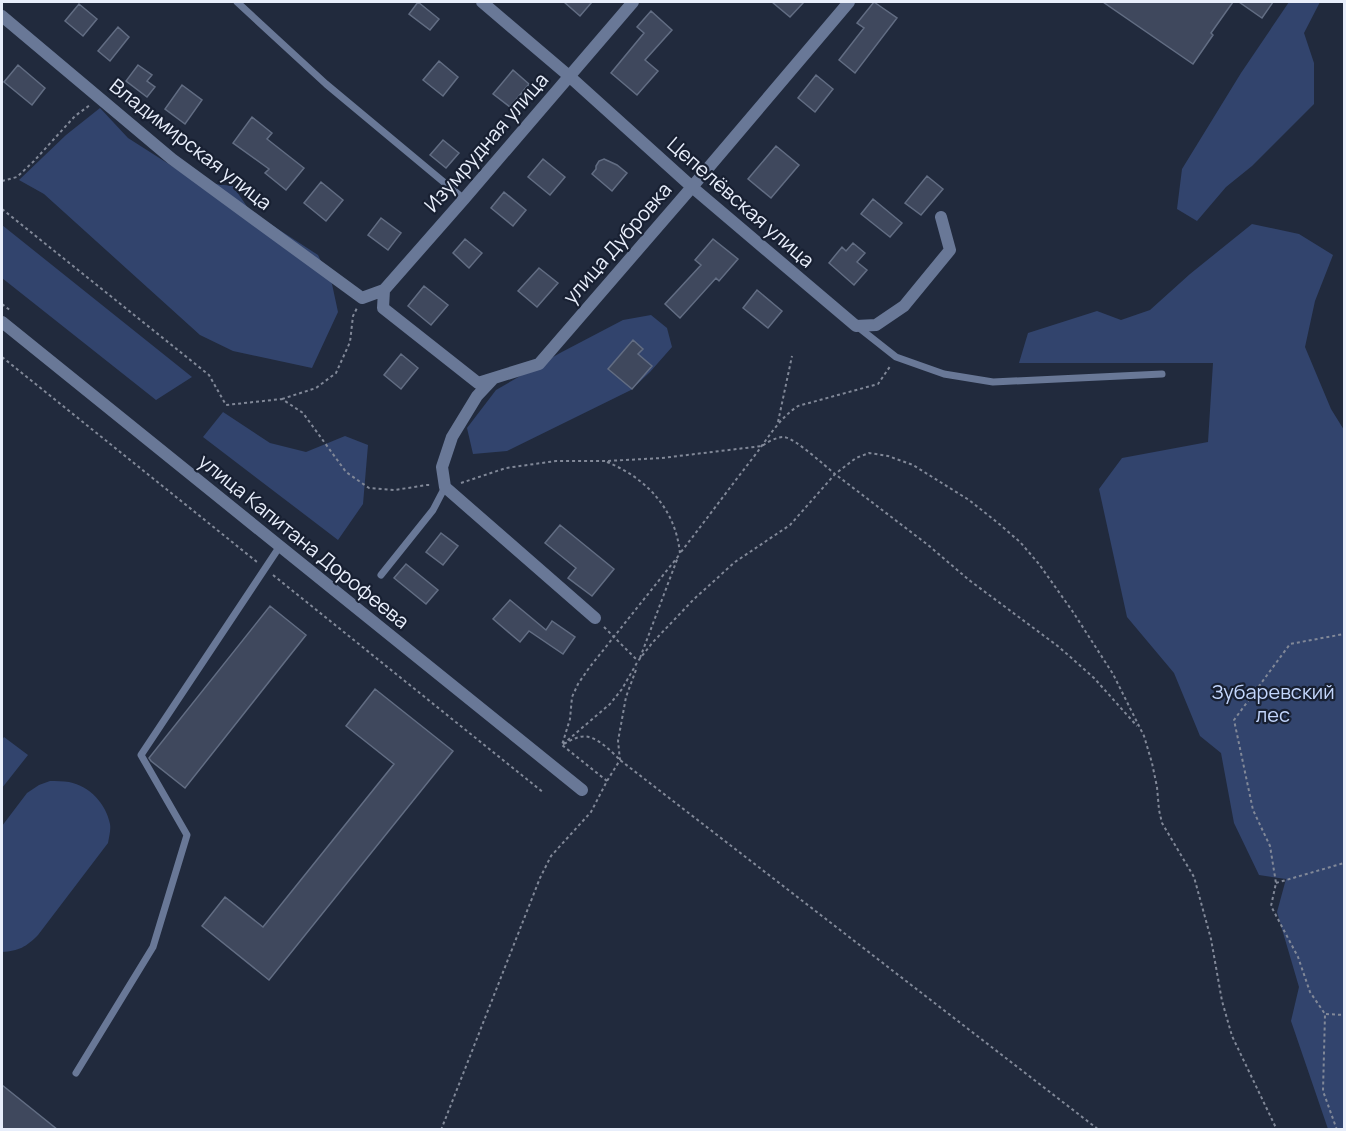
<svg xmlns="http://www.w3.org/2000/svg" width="1346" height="1131" font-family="Manrope,sans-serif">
<rect width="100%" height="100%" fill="#212a3d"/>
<!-- green -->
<path fill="#32446d" d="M1289,2H1320L1304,33L1314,63V104L1252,166L1226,187L1197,221L1177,209L1182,169L1241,73Z
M100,108L128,138L197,182L233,186L250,211L318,255L332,284L338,312L312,368L233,351L200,335L44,194L19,180L66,135Z
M1252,224L1299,234L1333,255L1315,301L1305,347L1331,409L1344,430V1129H1328L1291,1021L1299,987L1277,912L1286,879L1259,875L1234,823L1221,753L1200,736L1174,673L1127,617L1099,489L1122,458L1208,442L1213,363H1019L1028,333L1097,311L1121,320L1150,310L1190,274Z
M2,225L192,377L156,400L2,278Z
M651,315L667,328L672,347L650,372L631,390L507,451L473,454L467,428L496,390L560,353L623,320Z
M223,412L270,443L306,452L345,436L368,445L363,504L338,540L203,437Z
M4,737L28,755L2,788V740Z
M50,781C56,781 63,781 69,782C90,786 106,804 110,824C111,830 109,837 108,843L38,935C26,947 19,951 2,952V826L27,793L39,785Z"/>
<!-- building -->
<path fill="#3f485d" stroke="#626d83" stroke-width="1.5" d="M418,2L439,19L430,30L409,14Z
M564,2H592L580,16Z
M772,2H804L790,17Z
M874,2L897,18L855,73L839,60L864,28L857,23Z
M1103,2H1233L1211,33L1213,35L1193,64Z
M1239,2H1273L1262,18Z
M79,4L97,19L83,36L65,21Z
M651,11L672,30L645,60L658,71L637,95L611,73L644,33L637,27Z
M118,27L129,37L110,61L98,51Z
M439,61L458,77L443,96L423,80Z
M18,65L45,88L32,105L4,82Z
M138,65L152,75L147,81L155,87L147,97L126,81Z
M513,70L529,84L510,107L493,94Z
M816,75L833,89L815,112L798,98Z
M182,85L202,100L185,124L165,109Z
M252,117L272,133L267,139L304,168L286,190L265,173L269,169L233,143Z
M443,140L459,153L446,168L430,155Z
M776,146L799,165L771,198L748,179Z
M543,159L565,177L550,195L528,177Z
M604,159L617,165L627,173L612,191L592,174L596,169V166L599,161Z
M927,176L943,189L921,215L905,203Z
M321,182L343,200L326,221L304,203Z
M504,192L526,210L513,226L491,208Z
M873,199L902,223L890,237L861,214Z
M381,218L401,233L388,250L368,235Z
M465,239L482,253L469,268L453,253Z
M713,239L738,259L719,281L716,278L680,318L665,304L701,265L695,260Z
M853,243L865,253L857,262L867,270L854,285L829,263L842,247L846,251Z
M539,268L558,283L537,307L518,291Z
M424,286L448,305L431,325L408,306Z
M757,290L782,311L768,328L743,308Z
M633,340L643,349L638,354L652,366L632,389L608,369Z
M401,354L418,368L401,389L384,375Z
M560,525L614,569L592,596L568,578L576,568L545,543Z
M441,533L458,546L443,565L426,552Z
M406,564L438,590L426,604L394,578Z
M510,600L546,630L552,621L575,637L563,654L529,631L520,642L493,619Z
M270,606L306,635L185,788L151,761L149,758Z
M375,689L453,751L269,980L202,926L225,897L263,927L394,764L346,726Z
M2,1085L58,1130H2Z"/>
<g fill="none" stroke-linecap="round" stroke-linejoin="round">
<!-- path -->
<path stroke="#818898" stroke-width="2" stroke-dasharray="3 3" stroke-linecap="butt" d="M2,181L17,177L34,161L75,116L90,105
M2,209L209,375L226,405L282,399L303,413L346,472L369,488L395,490L427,485H432
M2,304L11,311
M2,357L257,562
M282,399L316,388L336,373L350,342L353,316L357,308
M778,422L792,356
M607,462C646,478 676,509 680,554L589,668L578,684L572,697L570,719L562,745L610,704L622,689L638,661L653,642L694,599L735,562L790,525L835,474L928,545L969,580L1059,647L1094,678L1137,726
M461,483L506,468L556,461H607L662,458L762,446C768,442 776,437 784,437C795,438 825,466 835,474L856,458L869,453L888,456L913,465L969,500L998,523L1020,542L1039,564L1073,612L1113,674L1144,736L1152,763L1157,787L1159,810L1162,823L1194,877L1211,939L1222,1001L1232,1036L1277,1130
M681,552C705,521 728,490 752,459C767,440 778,419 798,406L878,384L891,365
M273,575L544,793
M604,627L638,661
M640,658L678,557
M607,781L562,745C568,742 574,738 580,737C594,733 611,751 620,760L1099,1130
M1276,883L1344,863
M1326,1014L1344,1015
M441,1130L540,878L551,856L591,812L607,781L620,760L618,741L626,697L637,667
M1337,1130L1323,1091L1325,1014L1310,992L1298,957L1271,906L1276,883L1270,846L1253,810L1234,720L1290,644L1344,634"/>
<!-- lane -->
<path stroke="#697897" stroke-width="7" d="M237,2L326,84L464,199
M858,327L896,357L944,374L993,382L1162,374
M381,575L433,510L445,487
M76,1073L153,947L187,835L141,755L280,546"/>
<!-- street -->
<path stroke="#697897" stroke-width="12" d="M482,2L569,76L692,187L856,326L876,325L904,306L950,250L941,217
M2,16L172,159L362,298L384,290L464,199L633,2
M384,290L383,308L478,383L539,364L692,187L849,2
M2,322L582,790
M493,379L477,396L452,437L442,467L445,487L595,618"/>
</g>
<g text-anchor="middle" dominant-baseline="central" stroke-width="4.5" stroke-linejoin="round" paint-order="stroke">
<!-- street labels -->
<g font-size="20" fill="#e8eefb" stroke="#182032">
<text transform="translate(486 142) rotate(-49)">Изумрудная улица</text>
<text transform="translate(191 144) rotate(38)">Владимирская улица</text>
<text transform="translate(741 202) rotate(41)">Цепелёвская улица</text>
<text transform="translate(617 243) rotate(-49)">улица Дубровка</text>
<text transform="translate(304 541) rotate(39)">улица Капитана Дорофеева</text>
</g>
<!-- park labels -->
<g font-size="20" fill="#c3d6fc" stroke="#182032">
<text x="1273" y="691">Зубаревский<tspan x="1273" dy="23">лес</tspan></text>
</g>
</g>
<!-- border -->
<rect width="1346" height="1131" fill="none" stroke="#e8eefb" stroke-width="6"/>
</svg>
